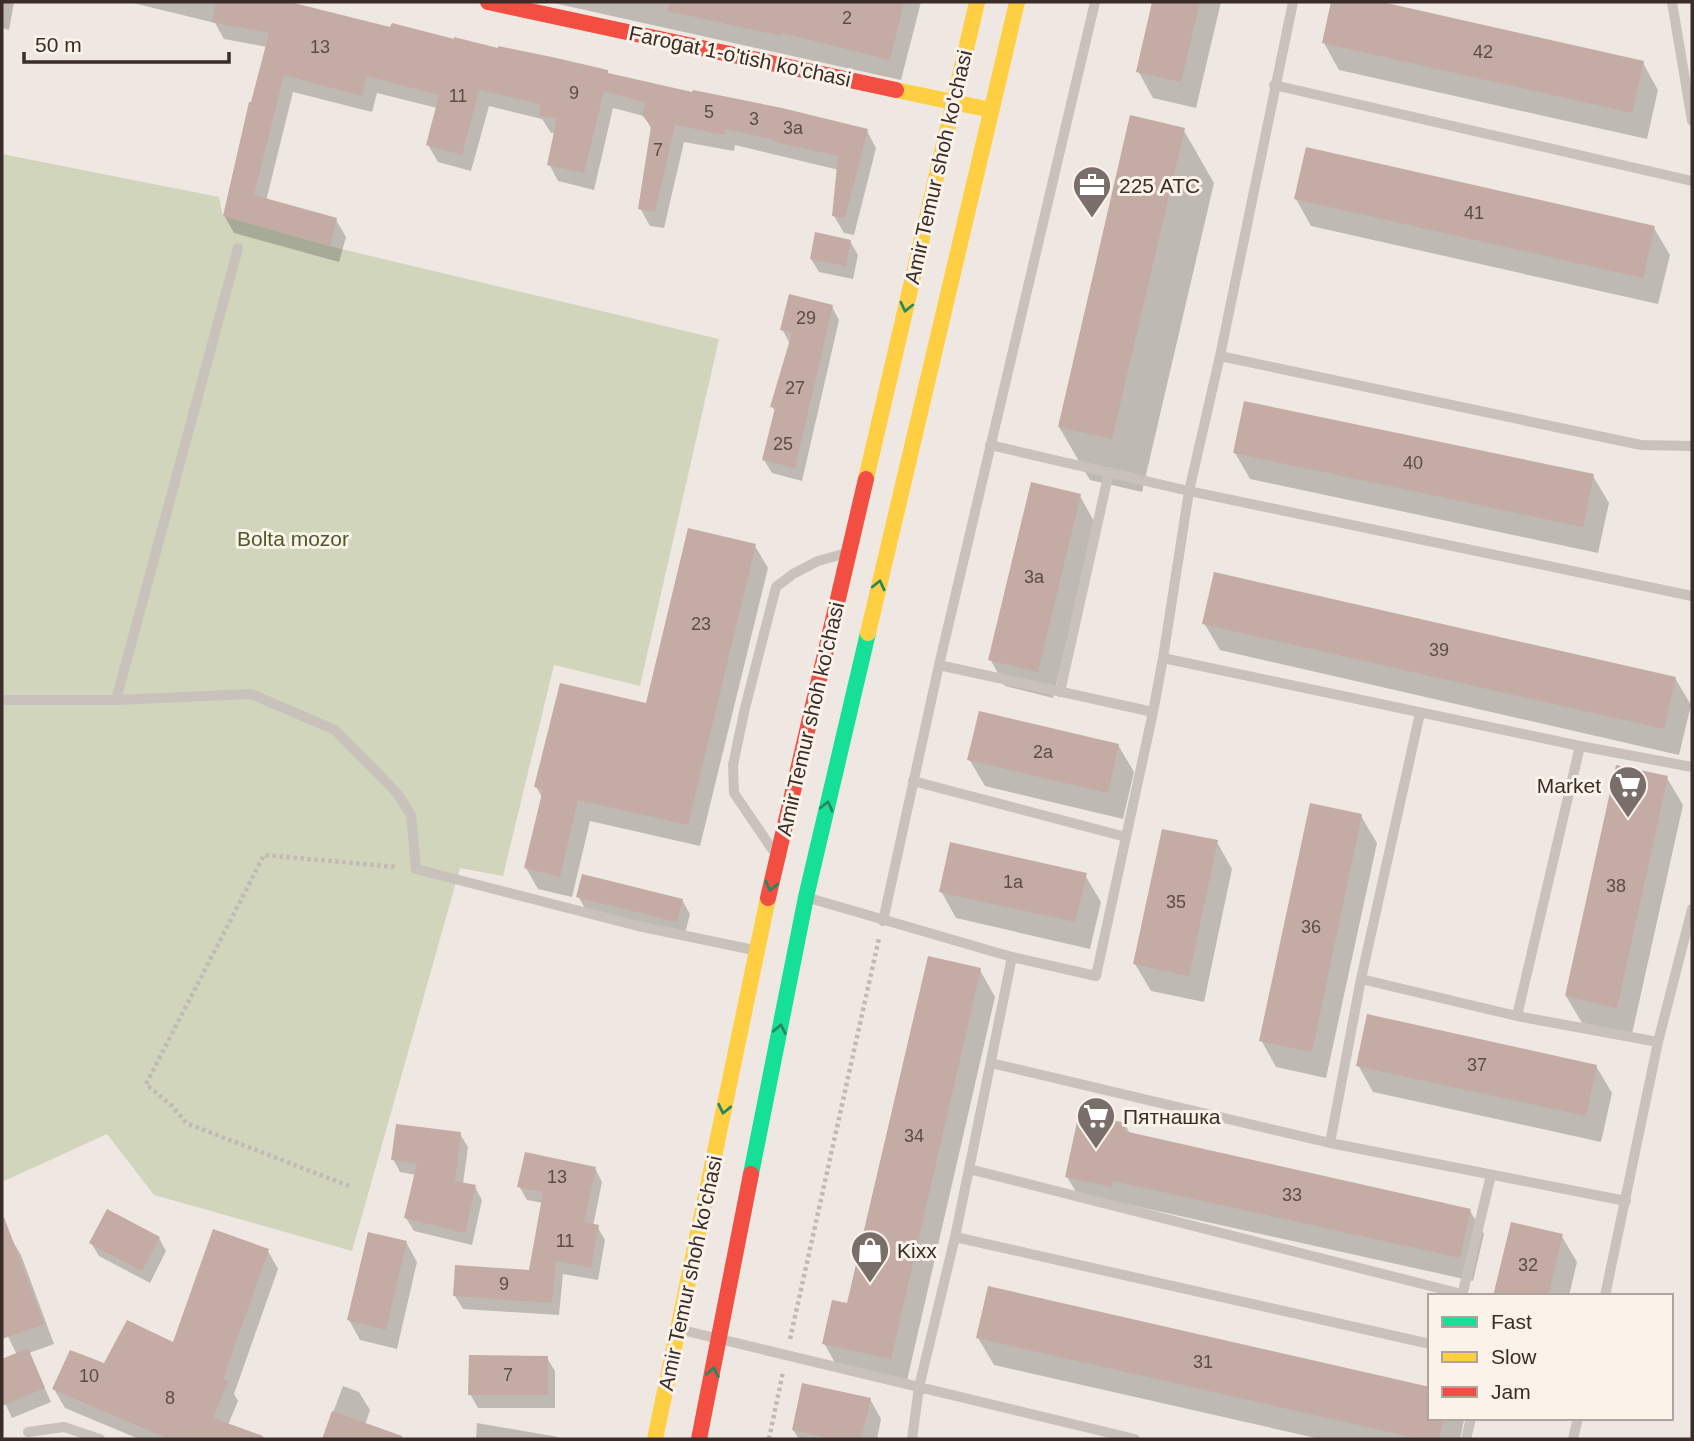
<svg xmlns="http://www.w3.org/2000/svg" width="1694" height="1441" font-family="Arial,sans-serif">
<rect width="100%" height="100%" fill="#efe8e2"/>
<!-- green -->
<path fill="#d1d5bc" d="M2,154L219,197L223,216L329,246L719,339L640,686L554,665L503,876L460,868L352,1251L154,1195L107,1134L2,1182Z"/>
<!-- shadow -->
<path fill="#0003" d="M2,2H14L9,30L2,28Z
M129,2H283L392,30L607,72L609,75L867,131L876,148L854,235L844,233L834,216L839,170L735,145L734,151L684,142L664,228L650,226L640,208L652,130L644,116L613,108L594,190L558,181L549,164L556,133H551L542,119L489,106L471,171L438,162L428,145L437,108L377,93L372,112L293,92L266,201L336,220L346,237L339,262L234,233L224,215L267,47L224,39L215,23Z
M549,2H921L901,80Z
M1154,2H1221L1196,108L1153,98L1138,71Z
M1333,2H1374L1643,63L1658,90L1647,139L1339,70L1324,43Z
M1183,129L1214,183L1142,492L1090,480L1059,427Z
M1296,199L1654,228L1670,255L1658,304L1311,226Z
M850,241L858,255L853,279L819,272L811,259Z
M832,307L839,320L802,481L772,473L764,460L776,412L772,407L790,344L782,329Z
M1235,453L1593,476L1609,503L1598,553L1250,479Z
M1080,496L1095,523L1053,698L1005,686L990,659Z
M755,546L768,568L700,846L590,821L572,897L538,889L526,868L542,797L536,787L648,705Z
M1204,623L1675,678L1691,705L1679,755L1220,650Z
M1118,745L1134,772L1123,819L985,786L969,759Z
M1667,778L1683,805L1632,1034L1582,1023L1566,996Z
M1361,816L1377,843L1326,1078L1276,1067L1261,1040Z
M1217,842L1232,869L1204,1002L1151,991L1135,964Z
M1085,875L1101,902L1090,949L956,918L941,891Z
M578,896L682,900L690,914L685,934L586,910Z
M980,970L995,997L906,1385L839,1370L824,1343L849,1305Z
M1358,1065L1596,1066L1612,1093L1601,1142L1373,1092Z
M1125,1125L1131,1135L1470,1211L1484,1234L1473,1281L1126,1204L1081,1200L1067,1177Z
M460,1134L468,1147L463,1184L475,1187L482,1200L472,1245L414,1231L406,1218L416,1175L400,1172L393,1159Z
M595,1168L602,1182L593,1226H597L605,1240L598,1280L563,1274L559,1315L463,1309L455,1296L531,1272L543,1203L527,1200L519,1186Z
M9,1235L21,1255L54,1344L29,1353L51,1402L12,1418L2,1397V1361L17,1355L2,1324V1237Z
M1561,1235L1577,1262L1569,1296H1495Z
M159,1238L166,1251L150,1283L99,1256L91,1243Z
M406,1242L417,1262L397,1349L360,1340L349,1320Z
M268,1251L278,1269L234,1394L238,1401L228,1425L267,1439H139L65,1408L54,1389L105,1365L174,1344Z
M978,1338L1430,1418L1464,1420L1460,1439H1320L994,1365Z
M547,1358L555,1371V1408H478L470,1394Z
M343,1386L359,1392L370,1410L365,1425L368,1426L376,1439H323Z
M870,1399L881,1419L877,1439H799L793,1430Z
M477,1423L558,1437L560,1439H476Z"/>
<!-- building -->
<path fill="#c4aba3" d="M216,2H290L390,27L392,23L454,39V37L498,48V46L552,57L608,70V73L692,92L693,90L782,108L868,129L845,218L832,216L838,156L775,142V140L726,129L725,135L675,125L655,212L638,209L651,126L642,115L646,103L604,91L584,173L547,165L557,118L539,116L541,104L479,90L462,155L426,145L439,95L367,76L362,96L284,75L254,195L337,218L330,246L223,216L249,102H251L269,33L212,22Z
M669,2H904L890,60L782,33L781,36L668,11Z
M1152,2H1200L1181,82L1136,72Z
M1331,2H1382L1644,61L1632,113L1322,43Z
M1130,115L1185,128L1112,439L1058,427Z
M1306,147L1655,226L1643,278L1294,199Z
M815,232L851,240L846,266L810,259Z
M789,294L833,305L795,468L762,460L775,408L770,407L792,333L780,330Z
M1244,401L1594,474L1583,527L1233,453Z
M1031,482L1081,494L1038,672L988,660Z
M688,528L756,544L688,825L578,800L560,877L524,868L543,789L534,787L560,683L646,703Z
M1214,572L1676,677L1664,729L1202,624Z
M979,711L1119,744L1108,793L967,760Z
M1616,765L1668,776L1617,1008L1565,996Z
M1310,803L1362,814L1312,1052L1259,1041Z
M1162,829L1218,840L1189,976L1133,964Z
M950,842L1087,873L1075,922L939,892Z
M582,874L683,899L677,922L576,897Z
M928,956L981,968L891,1359L822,1344L832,1300L847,1303Z
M1367,1014L1597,1065L1586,1116L1356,1066Z
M1079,1113L1126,1123L1124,1131L1471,1209L1460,1258L1113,1181L1112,1187L1065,1177Z
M396,1124L461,1132L455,1181L476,1185L465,1233L404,1218L417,1163L391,1160Z
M525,1152L596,1167L584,1222L599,1225L591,1268L556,1261L552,1303L453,1296L455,1265L529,1270L543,1192L517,1187Z
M107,1209L160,1237L142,1271L89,1243Z
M2,1217H4L44,1324L2,1339Z
M1511,1222L1563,1234L1548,1296H1493Z
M213,1229L269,1249L223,1379L228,1381L213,1418L263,1436L262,1439H169L52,1389L70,1350L104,1363L127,1320L173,1342Z
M368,1232L407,1241L386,1330L347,1320Z
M988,1286L1430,1387V1418H1444L1439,1439H1420L976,1338Z
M28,1348L45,1388L2,1406V1359Z
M469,1355L548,1356V1395H468Z
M802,1383L871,1398L861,1439H833L792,1430Z
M332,1411L402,1436V1439H322Z"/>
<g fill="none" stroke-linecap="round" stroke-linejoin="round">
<!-- path -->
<path stroke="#c1b9b4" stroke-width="4.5" stroke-dasharray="3.5 3.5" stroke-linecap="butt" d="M349,1186L186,1123L171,1105L146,1084L264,855L397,867
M790,1339L879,938
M769,1439L783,1372"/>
<!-- lane -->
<path stroke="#c9c1bb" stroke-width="10" d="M1293,2L1220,356L1189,491L1163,658L1580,746L1517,1016L1658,1042
M1672,2L1692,121
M1274,85L1692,181
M1220,356L1641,445L1692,446
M990,445L1189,491L1692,596
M939,665L1153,712L1163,658
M1060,692L1109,472
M2,700H116L251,694L335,730L397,793L411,815L416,869L638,926L754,950
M116,700L238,248
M1580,746L1692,767
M913,781L1126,837
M772,849L734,793L733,765L745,708L776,587L793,574L818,561L843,554
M809,898L1012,957L969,1169L1462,1294
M883,921L939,665L1095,2
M1012,957L1096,976L1153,712
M1361,979L1517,1016
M991,1063L1330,1143L1626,1201
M1330,1143L1361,979L1420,713
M955,1237L969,1169
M1462,1296L1491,1175
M1605,1296L1658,1042L1692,909
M682,1330L1135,1439
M28,1432L64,1427L100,1439
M912,1439L919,1387L955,1237L1430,1344
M1466,1439L1471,1418
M1573,1439L1578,1418"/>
<!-- fast -->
<path stroke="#16e098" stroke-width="16" d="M751,1174L806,897L868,633"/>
<!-- slow -->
<path stroke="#ffcf43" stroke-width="16" d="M896,90L991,110
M866,479L977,2
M868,633L1017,2
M655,1439L768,898"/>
<!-- jam -->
<path stroke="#f24e42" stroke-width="16" d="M488,2L896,90
M768,898L866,479
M699,1439L751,1174"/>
</g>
<!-- one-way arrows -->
<defs><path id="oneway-chevron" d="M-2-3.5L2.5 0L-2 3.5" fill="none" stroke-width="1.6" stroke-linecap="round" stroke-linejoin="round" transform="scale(1.75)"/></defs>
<g stroke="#288660">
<use href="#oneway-chevron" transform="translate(906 307) rotate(103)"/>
<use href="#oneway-chevron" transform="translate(879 585) rotate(-77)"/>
<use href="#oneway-chevron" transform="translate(827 806) rotate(-77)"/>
<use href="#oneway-chevron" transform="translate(771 886) rotate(103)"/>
<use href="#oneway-chevron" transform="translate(780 1029) rotate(-79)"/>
<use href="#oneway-chevron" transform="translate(724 1109) rotate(102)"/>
<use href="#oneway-chevron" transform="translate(713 1372) rotate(-79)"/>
</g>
<!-- icons -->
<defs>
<g id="office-pin" transform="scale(2.0125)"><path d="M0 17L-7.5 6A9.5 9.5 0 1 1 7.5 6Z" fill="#796e6a" stroke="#fbf3ea"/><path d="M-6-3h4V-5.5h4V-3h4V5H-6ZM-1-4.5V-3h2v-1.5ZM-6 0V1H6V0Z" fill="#fff"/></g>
<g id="supermarket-pin" transform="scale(2.0125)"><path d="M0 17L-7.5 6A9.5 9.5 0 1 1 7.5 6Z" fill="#796e6a" stroke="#fbf3ea"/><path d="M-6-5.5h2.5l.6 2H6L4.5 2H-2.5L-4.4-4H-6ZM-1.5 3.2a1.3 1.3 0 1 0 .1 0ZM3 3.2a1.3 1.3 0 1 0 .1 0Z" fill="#fff"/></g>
<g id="shop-pin" transform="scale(2.0125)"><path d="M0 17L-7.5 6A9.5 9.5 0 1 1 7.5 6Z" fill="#796e6a" stroke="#fbf3ea"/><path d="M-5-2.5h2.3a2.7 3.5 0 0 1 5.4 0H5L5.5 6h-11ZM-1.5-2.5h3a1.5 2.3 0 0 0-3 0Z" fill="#fff"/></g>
</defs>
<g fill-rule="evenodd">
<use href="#office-pin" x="1092" y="185"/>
<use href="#supermarket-pin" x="1628" y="785"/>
<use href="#supermarket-pin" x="1096" y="1116"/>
<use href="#shop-pin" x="870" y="1250"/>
</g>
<g text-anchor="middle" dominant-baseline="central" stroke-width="6" stroke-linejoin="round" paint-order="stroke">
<!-- number labels -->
<g font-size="18" fill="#5c4c48">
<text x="847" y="18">2</text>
<text x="320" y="47">13</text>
<text x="1483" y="52">42</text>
<text x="574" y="93">9</text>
<text x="458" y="96">11</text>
<text x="709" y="112">5</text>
<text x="754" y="119">3</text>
<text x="793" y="128">3а</text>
<text x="658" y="150">7</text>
<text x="1474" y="213">41</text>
<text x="806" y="318">29</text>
<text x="795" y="388">27</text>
<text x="783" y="444">25</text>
<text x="1413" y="463">40</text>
<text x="1034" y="577">3а</text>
<text x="701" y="624">23</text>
<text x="1439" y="650">39</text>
<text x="1043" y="752">2a</text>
<text x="1013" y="882">1a</text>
<text x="1616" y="886">38</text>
<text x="1176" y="902">35</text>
<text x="1311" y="927">36</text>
<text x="1477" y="1065">37</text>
<text x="914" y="1136">34</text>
<text x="557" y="1177">13</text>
<text x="1292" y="1195">33</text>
<text x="565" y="1241">11</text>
<text x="1528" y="1265">32</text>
<text x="504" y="1284">9</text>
<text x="1203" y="1362">31</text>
<text x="508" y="1375">7</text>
<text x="89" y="1376">10</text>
<text x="170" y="1398">8</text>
</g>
<!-- street labels -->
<g font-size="21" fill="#3a2d29" stroke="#fbf3ea">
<text transform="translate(740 56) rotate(12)">Farogat 1-o'tish ko'chasi</text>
<text transform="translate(938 167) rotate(-77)">Amir Temur shoh ko'chasi</text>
<text transform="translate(810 719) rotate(-77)">Amir Temur shoh ko'chasi</text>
<text transform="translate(690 1273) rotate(-78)">Amir Temur shoh ko'chasi</text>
</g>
<!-- poi labels -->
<g font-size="21" fill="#3a2d29" stroke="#fbf3ea" text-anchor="start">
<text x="1119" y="185">225 АТС</text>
<text x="1601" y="785" text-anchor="end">Market</text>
<text x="1123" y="1116">Пятнашка</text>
<text x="897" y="1250">Kixx</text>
</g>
<!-- park labels -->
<g font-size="21" fill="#4b5a2a" stroke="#fbf3ea">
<text x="293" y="538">Bolta mozor</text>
</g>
</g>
<!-- border -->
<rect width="1694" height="1441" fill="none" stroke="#3a2d29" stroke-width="7"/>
<!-- legend -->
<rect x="1428" y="1294" width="245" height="126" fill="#fbf3ea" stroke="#aea49d" stroke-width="2"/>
<rect x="1442" y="1317" width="35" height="10" fill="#16e098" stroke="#aea49d" stroke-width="2"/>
<text x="1491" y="1329" font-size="21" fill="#3a2d29">Fast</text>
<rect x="1442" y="1352" width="35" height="10" fill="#ffcf43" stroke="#aea49d" stroke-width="2"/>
<text x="1491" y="1364" font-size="21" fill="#3a2d29">Slow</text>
<rect x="1442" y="1387" width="35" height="10" fill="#f24e42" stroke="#aea49d" stroke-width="2"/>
<text x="1491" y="1399" font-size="21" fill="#3a2d29">Jam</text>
<!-- scale -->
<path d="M24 52v10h205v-10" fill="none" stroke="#3a2d29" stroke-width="3.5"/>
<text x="35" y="52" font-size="21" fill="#3a2d29" stroke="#fbf3ea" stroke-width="5" paint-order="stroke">50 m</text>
</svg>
